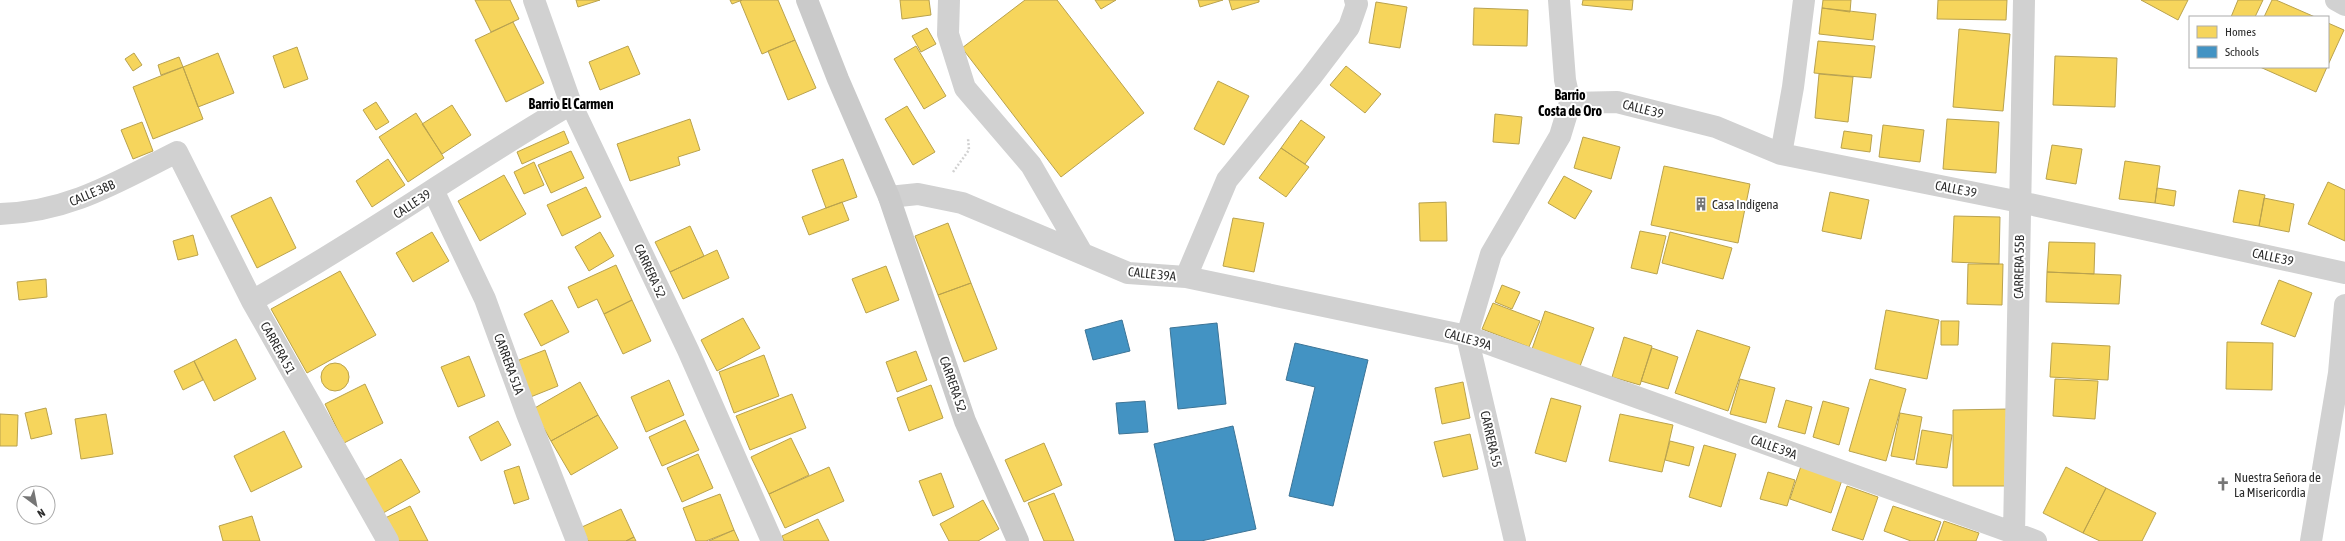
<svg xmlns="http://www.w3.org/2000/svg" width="2345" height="541" font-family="'Asap Condensed',sans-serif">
<rect width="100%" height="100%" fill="#fff"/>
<!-- homes -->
<path fill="#f6d55c" stroke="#b9a24e" d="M475,0H510L519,19L491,32Z
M576,0H600L578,7Z
M730,0H742L732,4Z
M742,0H778L795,40L762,54L740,1Z
M900,0H929L931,15L902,19Z
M1025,0H1057L1144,113L1061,177L962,48Z
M1095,0H1116L1101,9Z
M1198,0H1223L1200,7Z
M1229,0H1259V2L1232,10Z
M1583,0H1633L1632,10L1582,5Z
M1823,0H1851L1850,12L1822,8Z
M1938,0H2007L2006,20L1937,19Z
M2141,0H2188L2178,20Z
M2238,0H2263L2255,17H2231Z
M2272,0H2276L2315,17H2264Z
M1376,2L1407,7L1400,48L1369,43Z
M1474,8L1528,10L1527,46L1473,45Z
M1822,8L1876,14L1873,40L1819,34Z
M513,22L544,83L506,102L475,40Z
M2328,23L2344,30L2328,65Z
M927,28L936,44L921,52L912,36Z
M1959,29L2010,34L2003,111L1953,107Z
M795,40L816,88L788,100L768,51Z
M1818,41L1875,46L1871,78L1814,73Z
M628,46L640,74L600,90L589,62Z
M916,46L946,96L924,109L894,59Z
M297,47L308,79L284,88L273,56Z
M134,53L142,65L133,71L125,59Z
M218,53L234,93L198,107L183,67Z
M2055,56L2117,58L2115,107L2053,105Z
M179,57L183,67L161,75L158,65Z
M1346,66L1381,94L1365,113L1330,85Z
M183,67L203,119L153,139L133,87Z
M2260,67H2327L2316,92Z
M1819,74L1853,77L1848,122L1815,118Z
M1218,81L1249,96L1224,145L1194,129Z
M376,102L389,122L376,130L363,110Z
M452,105L471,135L442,154L422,124Z
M907,106L935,152L913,165L885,119Z
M416,113L444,158L408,182L379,137Z
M1495,114L1522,117L1519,144L1493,142Z
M690,119L700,150L678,157L680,165L630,181L617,144Z
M1947,119L1999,122L1996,173L1943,169Z
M1301,120L1325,137L1305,164L1281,148Z
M142,122L153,151L133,159L121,130Z
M1883,125L1924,130L1920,162L1879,157Z
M564,131L569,143L522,164L517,152Z
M1844,131L1872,135L1870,152L1841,148Z
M1583,137L1620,147L1611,179L1574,168Z
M2052,145L2082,149L2076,184L2046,179Z
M1281,148L1309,167L1286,197L1259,178Z
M571,151L584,178L551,193L538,165Z
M388,159L405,185L372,207L356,181Z
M843,159L857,197L826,208L812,170Z
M2125,161L2160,166L2155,203L2119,199Z
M534,162L544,185L524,194L514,172Z
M1664,166L1750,184L1738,243L1651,225Z
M504,175L526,214L480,241L458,201Z
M1564,176L1592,191L1575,219L1548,203Z
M2328,182L2345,190V241L2308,224Z
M586,187L601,217L562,236L547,205Z
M2157,188L2176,191L2174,206L2155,203Z
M2239,190L2265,195L2259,226L2233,222Z
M1830,192L1869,200L1861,239L1822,231Z
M271,197L296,248L257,268L231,216Z
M2264,198L2294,204L2289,232L2259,226Z
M842,202L849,220L809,235L802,217Z
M1446,202L1447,241H1420L1419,203Z
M1954,216L2000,217L1999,264L1952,262Z
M1233,218L1264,223L1254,272L1223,266Z
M948,223L971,283L938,295L915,236Z
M690,226L704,256L670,272L655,242Z
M1640,231L1666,236L1657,274L1631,268Z
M432,232L449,261L413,282L396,253Z
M600,232L614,256L589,271L575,247Z
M1670,232L1732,248L1723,279L1662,263Z
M193,235L198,255L178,260L173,241Z
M2049,242L2095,243L2094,274L2047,272Z
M717,250L729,278L683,299L670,272Z
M1968,264H2003L2002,305L1967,304Z
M616,265L632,300L604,314L597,299L578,308L568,287Z
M886,266L899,300L866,313L852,279Z
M340,271L376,335L307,373L271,309Z
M2047,272L2121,275L2119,304L2046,302Z
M46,279L47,297L19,300L17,282Z
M2279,280L2312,293L2295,337L2261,324Z
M971,283L997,349L964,362L938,295Z
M1502,285L1520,292L1512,309L1495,302Z
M552,300L569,332L541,346L524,314Z
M632,300L651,341L623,354L604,314Z
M1493,303L1540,321L1529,347L1482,329Z
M1886,310L1939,320L1927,379L1875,369Z
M1545,311L1594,328L1579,369L1531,352Z
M743,318L760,348L717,371L701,340Z
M1941,321H1959L1958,345H1941Z
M1697,330L1750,347L1728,411L1675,393Z
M1624,337L1652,346L1640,385L1612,377Z
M236,339L256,379L214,401L194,361Z
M2227,342L2273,343L2272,390L2226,389Z
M2052,343L2110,346L2108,380L2050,377Z
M1652,348L1678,357L1668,389L1641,381Z
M545,350L558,386L528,398L514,362Z
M916,351L927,380L897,392L886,362Z
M764,355L779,396L734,413L719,372Z
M469,356L485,396L458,407L441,367Z
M194,361L203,380L183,390L174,371Z
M321 377a14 14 0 1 1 28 0a14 14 0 1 1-28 0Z
M1740,379L1775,388L1766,423L1730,414Z
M1870,379L1906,389L1886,461L1849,451Z
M2055,379L2098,381L2095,419L2053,416Z
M669,380L684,415L646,432L631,397Z
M580,382L598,415L551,441L533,409Z
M1463,382L1470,418L1442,424L1435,388Z
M365,384L383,423L344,443L325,404Z
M931,385L943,418L909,431L897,398Z
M792,394L806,428L750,450L736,416Z
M1551,398L1581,406L1566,462L1535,453Z
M1786,400L1812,407L1805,434L1778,427Z
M1823,401L1849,408L1839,445L1813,437Z
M46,408L52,434L31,439L25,413Z
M2009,409V486H1953V410Z
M1900,413L1922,417L1914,460L1891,456Z
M0,414L18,415L17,446H0Z
M106,414L113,454L81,459L75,419Z
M1620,414L1673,425L1662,472L1609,461Z
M598,415L618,448L571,475L551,441Z
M685,420L699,450L662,466L649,437Z
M498,421L511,445L481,461L469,437Z
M1922,430L1952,435L1947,468L1916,464Z
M284,431L302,467L251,492L234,456Z
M1470,434L1478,469L1443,477L1434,442Z
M791,438L809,475L769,494L751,457Z
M1670,441L1694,447L1689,466L1665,460Z
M1044,443L1062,485L1024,502L1005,460Z
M1704,445L1736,454L1721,507L1689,497Z
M698,454L713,488L682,502L667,468Z
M401,459L420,492L378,516L359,483Z
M519,466L529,499L514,504L504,471Z
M1801,466L1842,480L1831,513L1790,499Z
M829,467L844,501L785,528L769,494Z
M2066,467L2106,488L2083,533L2043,513Z
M1768,472L1795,480L1787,506L1760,499Z
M941,473L954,507L933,516L919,481Z
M1847,486L1878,497L1863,540L1832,530Z
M2106,488L2156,513L2142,541H2100L2083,533Z
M1054,493L1074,541H1044L1028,503Z
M720,494L734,530L706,541H696L683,508Z
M983,500L999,529L978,541H949L940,524Z
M410,506L428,541H392L381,520Z
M1893,506L1941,522L1934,541H1911L1884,531Z
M621,509L634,537L626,541H588L582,527Z
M252,516L260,541H223L219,526Z
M818,519L829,541H784L782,536Z
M1944,521L1979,533L1976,541H1937Z
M734,530L739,541H709Z
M634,537L636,541H626Z"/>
<!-- schools -->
<path fill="#4393c3" stroke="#3c7496" d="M1122,320L1130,351L1093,360L1085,330Z
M1217,323L1226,404L1178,409L1170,328Z
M1295,343L1368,360L1333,506L1289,496L1315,387L1286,380Z
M1145,401L1148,432L1119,434L1116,403Z
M1233,426L1256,529L1201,541H1175L1154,444Z"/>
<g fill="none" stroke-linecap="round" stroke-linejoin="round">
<!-- path -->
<path stroke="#d1d1d1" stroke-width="2.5" stroke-dasharray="2 2" stroke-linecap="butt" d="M953,172L969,150L968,138"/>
<!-- street -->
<path stroke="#d1d1d1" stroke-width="22" d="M534,0L571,104L688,350L772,541
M949,0L948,34L965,88L1031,165L1082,253
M2336,0L2345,5
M1570,103L1617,102L1716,127L1781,154L2020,202L2345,273
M1781,154L1793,87L1804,0
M433,190L485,299L527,414L577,541
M889,197L918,194L962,203L1128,273L1186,277L1467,336L2036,541
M0,214C69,212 117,182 177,152L252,301L388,541
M1186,277L1227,180L1311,77L1349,27L1357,4L1355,0
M252,301C361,240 463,167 571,104
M2014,534L2024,0
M1515,541L1467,336L1491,254L1560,136L1570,103L1565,80L1559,0
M2311,541L2339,373L2345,305"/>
<!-- secondary -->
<path stroke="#cacaca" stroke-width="22" d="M807,0L838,79L889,197L965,421L1018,541"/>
</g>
<!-- icons -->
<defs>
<g id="building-bare" transform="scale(1.08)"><path d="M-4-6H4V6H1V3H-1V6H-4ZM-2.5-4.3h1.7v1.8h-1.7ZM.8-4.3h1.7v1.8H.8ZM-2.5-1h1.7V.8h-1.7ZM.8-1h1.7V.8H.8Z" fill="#767676" stroke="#fff" stroke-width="2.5" paint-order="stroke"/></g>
<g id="church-bare" transform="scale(1.08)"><path d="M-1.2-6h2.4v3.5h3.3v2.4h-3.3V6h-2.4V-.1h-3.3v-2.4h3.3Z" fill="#767676" stroke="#fff" stroke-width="2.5" paint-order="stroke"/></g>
</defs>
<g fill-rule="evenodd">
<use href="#building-bare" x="1701" y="204"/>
<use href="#church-bare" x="2223" y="484"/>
</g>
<g text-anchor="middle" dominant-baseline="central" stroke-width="4" stroke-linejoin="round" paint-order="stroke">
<!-- street labels -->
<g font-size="13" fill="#2c2c2c" stroke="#fff">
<text transform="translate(1643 109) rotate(14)">CALLE 39</text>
<text transform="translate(1956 189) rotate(11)">CALLE 39</text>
<text transform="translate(92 193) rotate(-23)">CALLE 38B</text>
<text transform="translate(412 204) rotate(-33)">CALLE 39</text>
<text transform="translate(2273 257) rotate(12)">CALLE 39</text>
<text transform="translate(2019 267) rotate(-89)">CARRERA 55B</text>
<text transform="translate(650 271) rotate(65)">CARRERA 52</text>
<text transform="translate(1152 274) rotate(6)">CALLE 39A</text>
<text transform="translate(1468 339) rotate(16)">CALLE 39A</text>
<text transform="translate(278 348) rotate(61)">CARRERA 51</text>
<text transform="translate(509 364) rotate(70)">CARRERA 51A</text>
<text transform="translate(953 384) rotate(71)">CARRERA 52</text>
<text transform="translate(1491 439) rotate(77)">CARRERA 55</text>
<text transform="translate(1774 447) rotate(20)">CALLE 39A</text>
</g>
<!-- poi labels -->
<g font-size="13" fill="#2c2c2c" stroke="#fff" text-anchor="start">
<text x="1712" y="204">Casa Indígena</text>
<text x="2234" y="477">Nuestra Señora de<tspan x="2234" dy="15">La Misericordia</tspan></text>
</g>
<!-- neighbourhood labels -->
<g font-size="14" font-weight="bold" fill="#000" stroke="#fff">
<text x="1570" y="95">Barrio<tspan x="1570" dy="16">Costa de Oro</tspan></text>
<text x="571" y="104">Barrio El Carmen</text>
</g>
</g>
<!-- legend -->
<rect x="2189" y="16" width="140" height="52" fill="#ffffff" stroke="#ababab"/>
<rect x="2197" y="26" width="20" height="12" fill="#f6d55c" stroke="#ababab"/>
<text x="2225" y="36" font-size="12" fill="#2c2c2c">Homes</text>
<rect x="2197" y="46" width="20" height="12" fill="#4393c3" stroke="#ababab"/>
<text x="2225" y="56" font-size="12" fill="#2c2c2c">Schools</text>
<!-- north arrow -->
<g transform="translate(36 505) rotate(148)"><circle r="19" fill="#ffffff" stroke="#ababab"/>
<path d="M0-3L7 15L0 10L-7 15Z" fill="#767676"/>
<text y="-6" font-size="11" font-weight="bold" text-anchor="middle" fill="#2c2c2c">N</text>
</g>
</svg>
